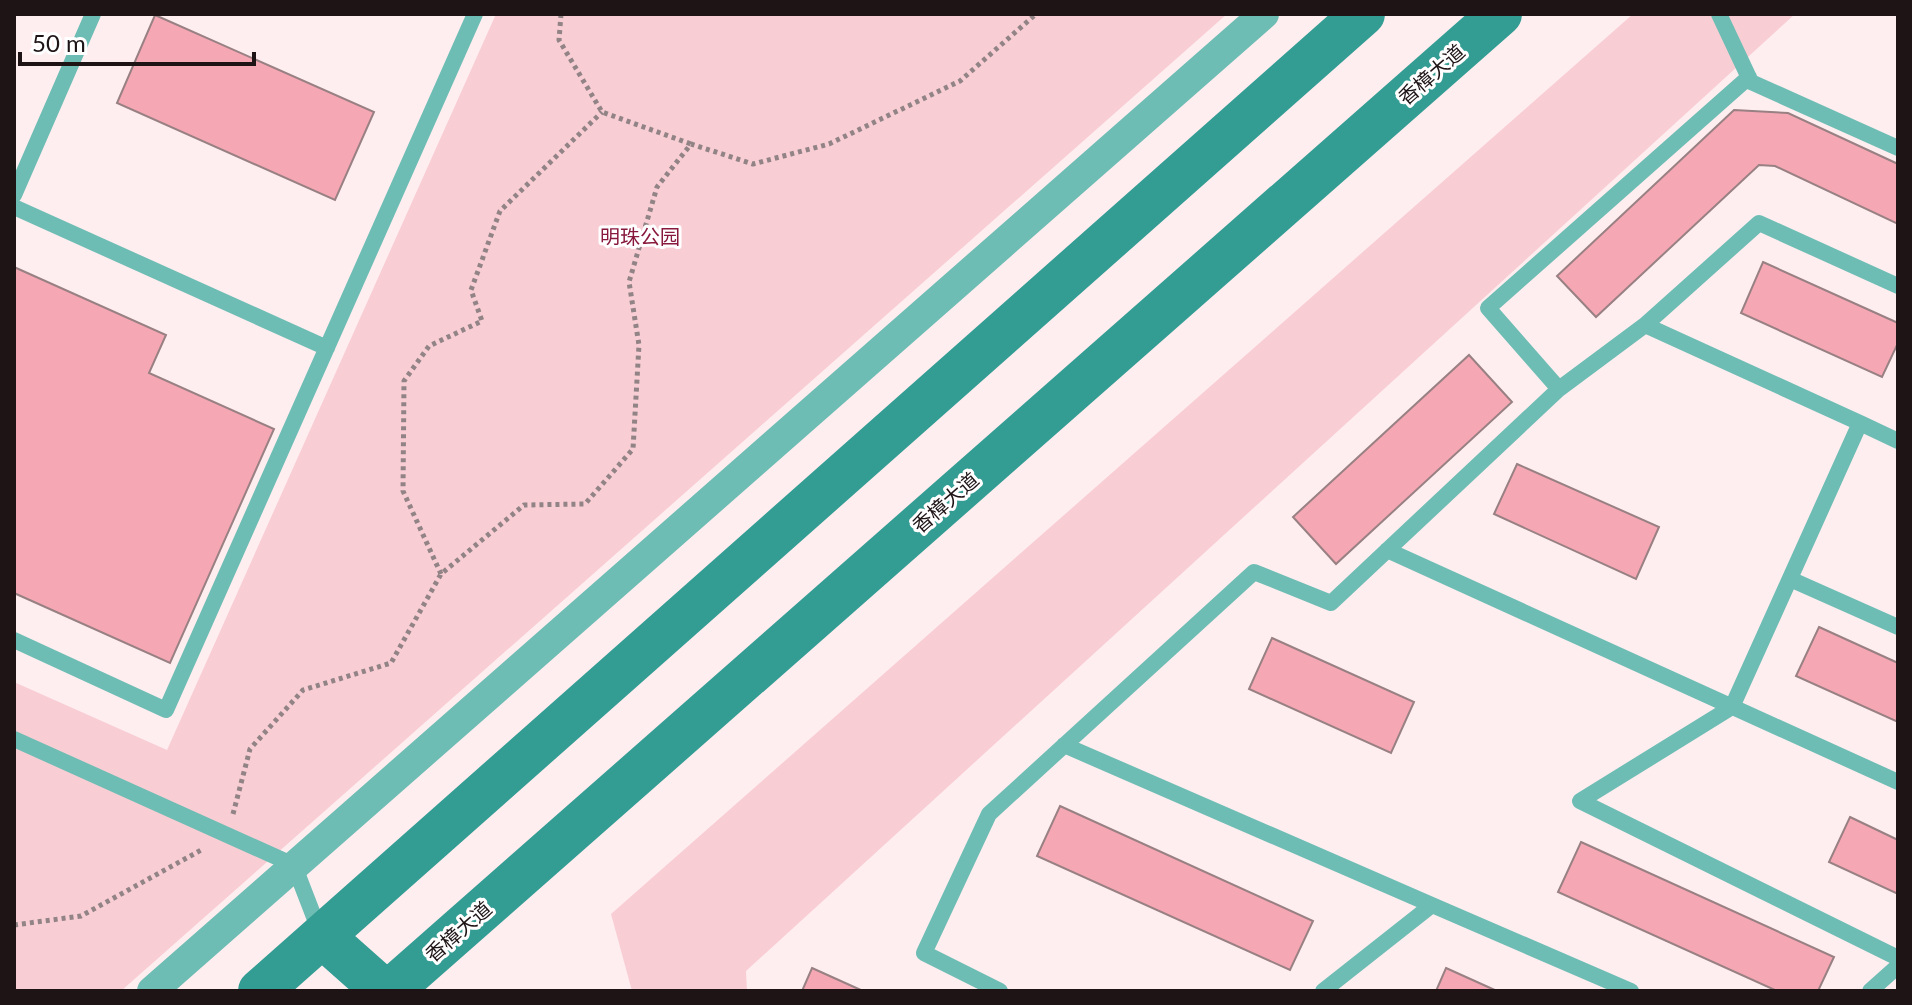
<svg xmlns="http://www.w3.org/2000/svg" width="1912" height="1005" font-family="Lato,'Noto Sans SC',sans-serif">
<rect width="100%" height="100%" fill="#ffeef0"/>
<!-- green -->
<path fill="#f8ced4" d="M496,14H1227L121,991H14V682L167,750Z
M1633,14H1795L746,971L747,991H632L611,914Z"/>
<!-- building -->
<path fill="#f5a7b4" stroke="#988083" stroke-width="2" d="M155,15L374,112L335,200L117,103Z
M1734,110L1788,113L1898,164V224L1775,166L1759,165L1596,317L1557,276Z
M1763,262L1898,323V343L1882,377L1741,313Z
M14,267L166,335L149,373L274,429L170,663L14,593Z
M1469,355L1512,402L1336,564L1293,517Z
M1517,464L1659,527L1636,579L1494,514Z
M1819,627L1898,663V722L1796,676Z
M1272,638L1414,702L1391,753L1249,689Z
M1060,806L1313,921L1290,970L1037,856Z
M1850,817L1898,840V894L1829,862Z
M1581,842L1834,957L1818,991H1777L1558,892Z
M812,968L863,991H802Z
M1446,968L1497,991H1436Z"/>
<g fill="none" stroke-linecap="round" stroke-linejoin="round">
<!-- path -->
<path stroke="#928486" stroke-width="5" stroke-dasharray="4 4" stroke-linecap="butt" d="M561,14L559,40L602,112L691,144
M441,574L403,491L404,381L429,346L482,321L471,290L500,211L602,112
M233,814L250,749L303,690L391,663L441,574L524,505L585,504L633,449L639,345L629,282L657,187L691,144L753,164L829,144L960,81L1036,14
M14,925L81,916L203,849"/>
<!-- lane -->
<path stroke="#6ebdb4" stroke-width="16" d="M1719,14L1751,82L1898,148
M14,195L93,14
M14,207L327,348
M1898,286L1759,223L1645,325L1860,423L1732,707L1580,801L1898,958
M1559,389L1645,325
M1860,423L1898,441
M1387,550L1898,782
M1790,579L1898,627
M14,640L166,710L475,14
M14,739L294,865L321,935
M1064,745L1432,905
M1000,991L924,953L989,814L1254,572L1331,603L1559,389L1488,308L1749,77
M1323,991L1432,905L1631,991
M1870,991L1898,966"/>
<!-- street -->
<path stroke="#6ebdb4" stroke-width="30" d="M152,991L1264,14"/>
<!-- secondary -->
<path stroke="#339d94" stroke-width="44" d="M322,936L384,991
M260,991L1363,14
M390,991L1500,14"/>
</g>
<g text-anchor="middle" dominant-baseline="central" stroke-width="6" stroke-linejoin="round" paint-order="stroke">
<!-- street labels -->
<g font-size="20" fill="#1e1416" stroke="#fff">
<text transform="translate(1431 74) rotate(-41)">香樟大道</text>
<text transform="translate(945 502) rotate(-41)">香樟大道</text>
<text transform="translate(458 931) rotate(-41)">香樟大道</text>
</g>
<!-- park labels -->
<g font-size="20" fill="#88193c" stroke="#fff">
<text x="640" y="236">明珠公园</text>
</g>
</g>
<!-- border -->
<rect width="1912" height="1005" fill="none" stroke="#1e1416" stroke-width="32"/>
<!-- scale -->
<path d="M20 52v12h234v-12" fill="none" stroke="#1e1416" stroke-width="4"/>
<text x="32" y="52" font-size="24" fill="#1e1416" stroke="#ffffff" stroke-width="6" paint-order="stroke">50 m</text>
</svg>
